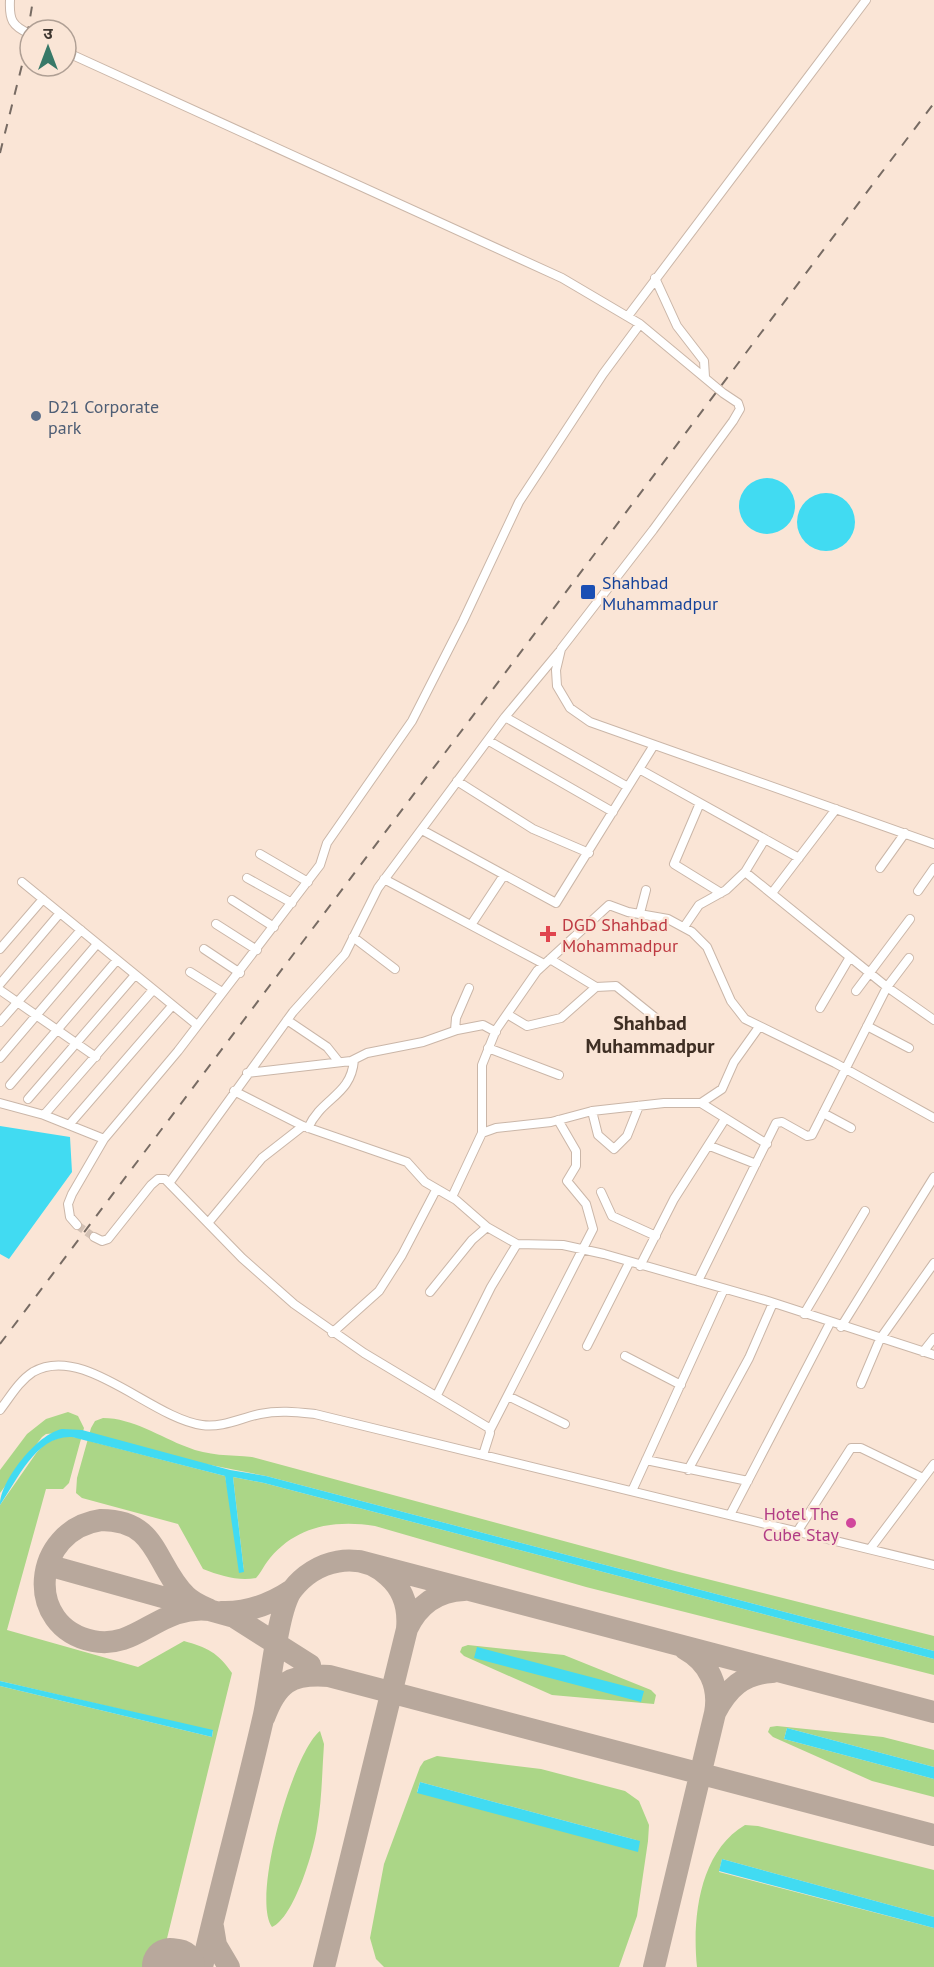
<svg xmlns="http://www.w3.org/2000/svg" width="934" height="1967" font-family="'PT Sans','Noto Sans Devanagari',sans-serif">
<rect width="100%" height="100%" fill="#fae5d6"/>
<!-- green -->
<path fill="#abd687" fill-rule="evenodd" d="M68,1412L78,1416L84,1428L69,1483L63,1489H46L7,1630L138,1667L184,1641C206,1647 219,1653 232,1673L160,1967H0V1686L212,1737L213,1731L0,1681V1505L37,1452L47,1442L65,1436L80,1438L82,1431L46,1434L42,1437L0,1493V1470L27,1434L46,1419Z
M103,1418C133,1418 160,1437 187,1447C208,1456 230,1455 252,1457L675,1571L934,1636V1651L266,1476L89,1441L225,1476L244,1572L233,1477L264,1483L934,1659V1675L586,1587L375,1526C333,1519 293,1527 267,1562C263,1567 261,1573 256,1578C238,1581 221,1576 203,1569L178,1524L82,1498L76,1493L77,1478L91,1428L95,1421Z
M468,1645L564,1655L651,1690L656,1695L654,1704L552,1695L464,1656L460,1652L462,1647Z
M777,1726L883,1737L934,1750V1767L787,1728L784,1739L934,1779V1797L872,1781L773,1737L768,1732L770,1727Z
M320,1731L324,1744C322,1772 322,1800 317,1828C314,1850 294,1918 272,1927C251,1898 293,1752 320,1731Z
M437,1756L541,1769L625,1791L639,1801L649,1825L648,1841L637,1916L619,1967H384L376,1959L370,1938L384,1864L420,1767L424,1761ZM420,1782L640,1841L417,1792Z
M745,1825L758,1826L934,1870V1917L722,1859L719,1872L934,1928V1967H697C692,1919 699,1852 745,1825Z"/>
<!-- water -->
<path fill="#41dbf2" d="M739 506a28 28 0 1 1 56 0a28 28 0 1 1-56 0Z
M797 522a29 29 0 1 1 58 0a29 29 0 1 1-58 0Z
M0,1126L70,1137L72,1172L9,1259L0,1254Z
M62,1429L82,1430L230,1470L266,1476L934,1651V1659L264,1483L233,1477L244,1572L239,1573L225,1476L72,1437C36,1435 18,1479 0,1505C0,1481 37,1434 62,1429Z
M477,1647L644,1691L641,1702L474,1658Z
M0,1681L213,1730L212,1737L0,1686Z
M787,1728L934,1767V1779L784,1739Z
M420,1782L640,1841L638,1852L417,1793Z
M722,1859L934,1917V1928L719,1871Z"/>
<g fill="none" stroke-linecap="round" stroke-linejoin="round">
<!-- taxiway -->
<path stroke="#b8a89c" stroke-width="22" d="M101,1520C159,1520 154,1565 186,1596C193,1603 201,1606 210,1610C159,1604 138,1650 93,1641C23,1627 32,1530 101,1520Z
M359,1561L934,1712
M51,1566L234,1617L310,1665
M221,1612C247,1613 271,1604 292,1590
M685,1649C709,1662 720,1687 715,1713
M264,1718C277,1683 290,1673 329,1676L934,1835
M213,1927L216,1945L229,1967
M202,1967C221,1884 244,1802 263,1719C270,1691 277,1610 292,1590C315,1560 359,1549 388,1576C404,1590 409,1608 407,1629
M324,1967L407,1629C418,1605 438,1591 464,1590
M654,1967L715,1713C728,1688 743,1674 772,1672"/>
<!-- runway -->
<path stroke="#b8a89c" stroke-width="56" d="M170,1966L177,1967"/>
<!-- minor-tunnel -->
<path stroke="#d4c2b5" stroke-width="8" stroke-dasharray="8 4" stroke-linecap="butt" d="M77,1225L94,1237"/>
<!-- minor casing -->
<g stroke="#cab6a8" stroke-width="10">
<path id="minor" d="M10,0C9,20 12,26 30,34
M66,52L562,278L640,324L723,393L738,403L740,409L733,421L653,530L561,649L556,670L557,686L570,708L590,722L934,844
M655,278L677,326L704,361L705,377
M628,316L866,0
M505,717L628,787
M489,741L613,812
M639,769L799,858
M457,781L533,829L589,853
M700,803L674,864L721,893
M422,830L556,903L654,745
M260,854L308,882
M880,868L905,833
M745,872L887,987L934,1020
M247,878L292,903
M384,879L544,964
M22,882L197,1025
M918,891L934,868
M772,893L836,809
M232,900L274,927
M640,913L646,890
M216,924L257,950
M471,925L504,875
M684,927L699,905L726,890L745,872L765,839
M353,937L395,969
M0,949L43,899
M204,949L240,973
M550,959L596,987L616,986L657,1019
M190,972L222,992
M0,984L60,913
M0,990L96,1057
M856,991L910,919
M820,1008L850,957
M507,1014L527,1026L561,1018L596,987
M287,1020L327,1047L339,1062
M0,1022L81,930
M867,1026L909,1048
M455,1030L456,1018L469,988
M488,1048L559,1075
M0,1058L97,944
M247,1073L351,1061L367,1053L423,1042L457,1030L483,1025L496,1032
M10,1085L117,960
M234,1091L303,1126L407,1162L425,1182L456,1200L487,1227L517,1244L563,1245L604,1254L768,1301L934,1355
M28,1099L135,975
M0,1103L44,1115L104,1139L72,1194L68,1204L70,1217L77,1225
M701,1103L767,1144
M592,1111L598,1135L614,1149L627,1136L639,1106
M823,1113L851,1128
M44,1115L153,990
M69,1125L172,1006
M308,1128C322,1097 351,1096 354,1060
M482,1133L496,1128L551,1122L592,1111L664,1103H701L722,1089L734,1062L759,1027
M104,1139L178,1051L320,865L327,843L412,721L463,621L519,502L603,374L640,324
M710,1146L756,1164
M170,1182L293,1012L345,954L378,888L505,717L559,652
M601,1192L612,1216L656,1236
M452,1197L482,1133V1065L496,1030L537,971L609,905L628,912L668,919L692,932L707,947L731,1001L745,1019L835,1063L934,1118
M208,1223L262,1158L303,1126
M94,1237L102,1241L108,1239L151,1185L158,1179H165L242,1258L294,1304L364,1353L489,1428L490,1433L483,1455
M640,1266L674,1199L725,1119
M698,1281L776,1123L782,1122L807,1136L812,1135L887,987L909,958
M430,1292L472,1240L487,1227
M804,1314L865,1211
M841,1327L934,1177
M332,1333L379,1291L402,1255L436,1190
M587,1346L629,1263
M923,1352L934,1338
M625,1356L681,1385
M861,1384L880,1339L934,1263
M437,1395L491,1287L517,1244
M508,1396L565,1424
M0,1410C10,1397 19,1381 33,1372C83,1343 151,1418 202,1425C222,1428 241,1418 260,1414C279,1410 296,1412 315,1414L934,1565
M490,1430L593,1229L586,1204L567,1181L576,1166V1151L558,1120
M646,1460L748,1481
M688,1470L749,1358L773,1303
M632,1491L724,1289
M730,1515L830,1323
M797,1532L851,1448H861L923,1478
M870,1549L934,1464"/>
</g>
<!-- minor -->
<use href="#minor" stroke="#fff" stroke-width="8"/>
<!-- rail -->
<path stroke="#776b63" stroke-width="2" stroke-dasharray="10 10" stroke-linecap="butt" d="M0,153L23,61L33,0
M0,1344L934,103"/>
</g>
<!-- markers -->
<circle fill="#5c6f8a" stroke="#fae5d6" stroke-width="2" cx="36" cy="416" r="6"/>
<rect fill="#1a4fb4" stroke="#fae5d6" stroke-width="2" x="580" y="584" width="16" height="16" rx="3"/>
<path fill="#e0444e" stroke="#fae5d6" stroke-width="2" d="M545 925h6v6h6v6h-6v6h-6v-6h-6v-6h6z"/>
<circle fill="#d1479c" stroke="#fae5d6" stroke-width="2" cx="851" cy="1523" r="6"/>
<g text-anchor="middle" dominant-baseline="central" stroke-width="5" stroke-linejoin="round" paint-order="stroke">
<!-- service labels -->
<g font-size="18" fill="#4e5e75" stroke="#fae5d6" text-anchor="start">
<text x="48" y="406">D21 Corporate<tspan x="48" dy="21">park</tspan></text>
</g>
<!-- transit labels -->
<g font-size="18" fill="#164399" stroke="#fae5d6" text-anchor="start">
<text x="602" y="582">Shahbad<tspan x="602" dy="21">Muhammadpur</tspan></text>
</g>
<!-- health labels -->
<g font-size="18" fill="#be3a42" stroke="#fae5d6" text-anchor="start">
<text x="562" y="924">DGD Shahbad<tspan x="562" dy="21">Mohammadpur</tspan></text>
</g>
<!-- hotel labels -->
<g font-size="18" fill="#b23c85" stroke="#fae5d6" text-anchor="end">
<text x="839" y="1513">Hotel The<tspan x="839" dy="21">Cube Stay</tspan></text>
</g>
<!-- neighbourhood labels -->
<g font-size="20" font-weight="bold" fill="#3f2f24" stroke="#fae5d6">
<text x="650" y="1023">Shahbad<tspan x="650" dy="23">Muhammadpur</tspan></text>
</g>
</g>
<!-- north arrow -->
<g transform="translate(48 48)"><circle r="28" fill="#fae5d6" stroke="#af9f94" stroke-width="1.5"/>
<path d="M0-4.5L10 22L0 15L-10 22Z" fill="#387968"/>
<text y="-9" font-size="16" font-weight="bold" text-anchor="middle" fill="#3e3630">उ</text>
</g>
</svg>
